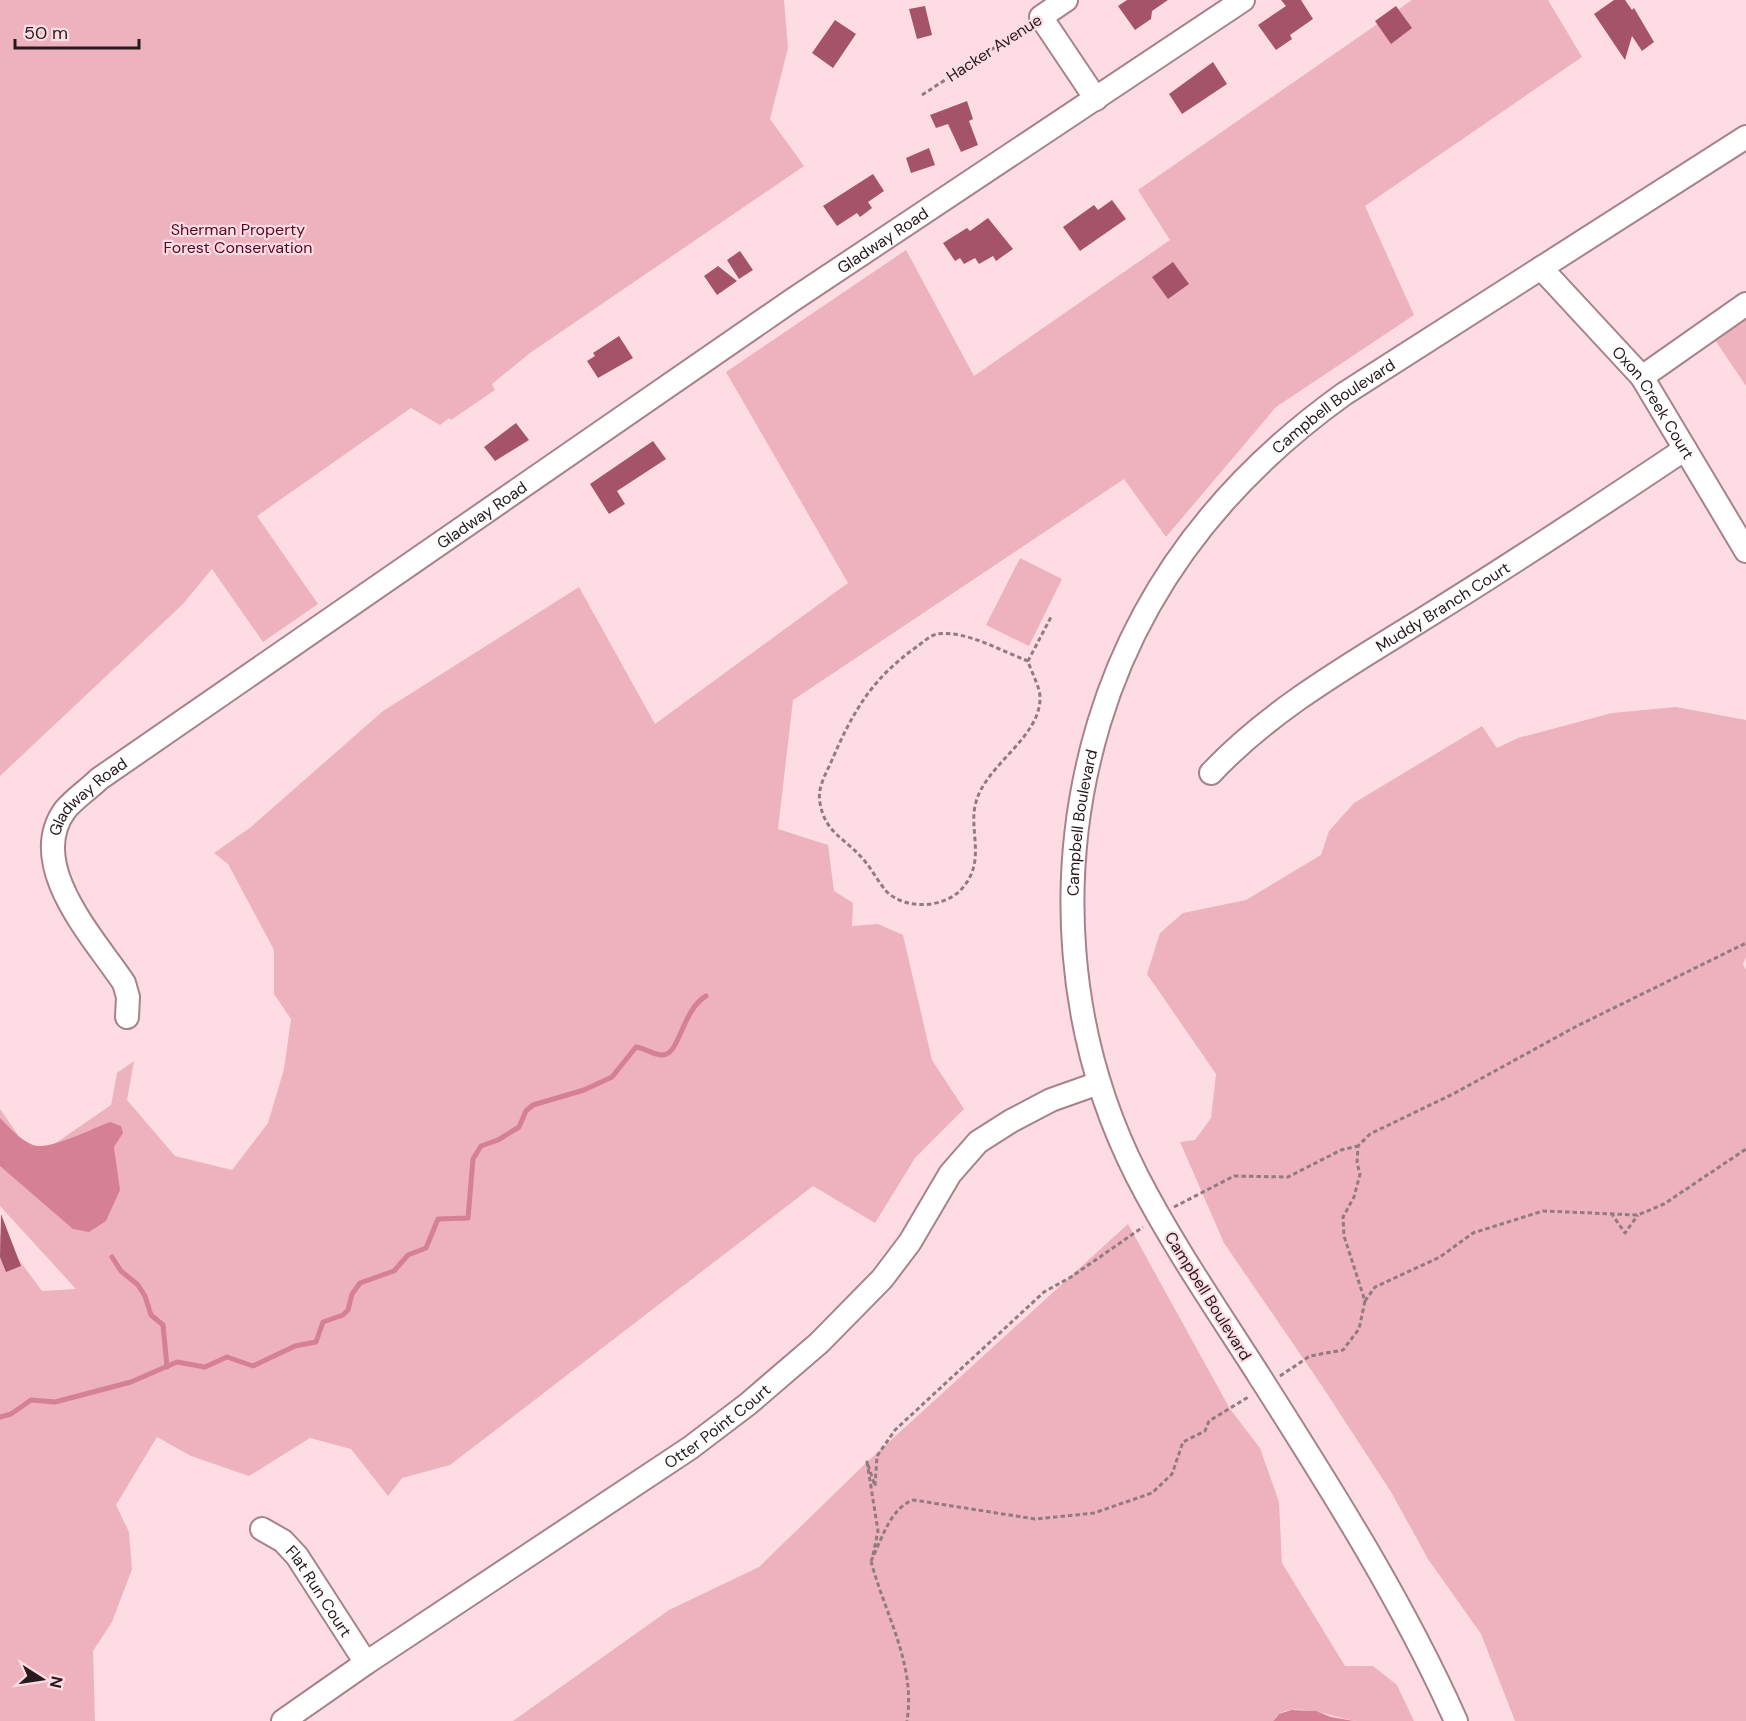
<svg xmlns="http://www.w3.org/2000/svg" width="1746" height="1721" font-family="'DM Sans',sans-serif">
<rect width="100%" height="100%" fill="#fddde3"/>
<!-- green -->
<path fill="#edb2be" d="M0,0H784L788,48L770,119L804,166L530,353L492,384L495,390L451,420L449,418L440,425L411,408L257,516L318,604L263,642L212,569L183,604L0,776Z
M1412,0H1548L1582,57L1365,206L1414,315L1276,407L1166,537L1124,479L793,700L778,829L828,845L834,891L853,903L852,926L878,924L903,935L932,1060L964,1109L915,1158L875,1223L813,1186L450,1465L402,1478L388,1496L351,1449L310,1438L249,1476L191,1456L157,1437L116,1505L129,1532L132,1569L112,1622L93,1651L95,1721H0V1234L42,1291L76,1289L0,1206V1109L34,1158L111,1105L117,1073L134,1061L127,1100L175,1156L232,1170L268,1123L284,1069L291,1019L274,994V950L228,864L214,853L251,827L383,711L579,587L655,724L848,583L726,372L906,250L974,376L1170,240L1138,190Z
M1746,318V386L1715,340Z
M1020,558L1062,579L1029,646L986,625Z
M1676,707L1746,720V957L1743,964L1746,970V1721H1515L1481,1634L1428,1559L1391,1492L1322,1386L1224,1243L1180,1142L1195,1140L1211,1118L1216,1074L1147,974L1160,933L1183,913L1246,900L1321,855L1329,831L1354,803L1482,726L1497,748L1518,738L1612,713Z
M1128,1224L1230,1409L1260,1448L1279,1502L1282,1563L1345,1666H1373L1397,1685L1414,1721C1395,1721 1375,1721 1357,1721C1336,1719 1286,1696 1273,1721H513L669,1610L759,1567L867,1462Z"/>
<!-- water -->
<path fill="#d68095" d="M0,1118C9,1127 20,1140 33,1145C49,1151 93,1128 110,1122L121,1126L123,1133L114,1147L120,1190L106,1221L89,1232L73,1229L0,1166Z
M1291,1710L1316,1711L1331,1717L1354,1721H1273L1279,1714Z"/>
<g fill="none" stroke-linecap="round" stroke-linejoin="round">
<!-- stream -->
<path stroke="#d68095" stroke-width="5" d="M112,1257L121,1271L138,1285L145,1296L151,1315L163,1325L167,1367
M0,1417L11,1414L31,1400L55,1402L131,1382L177,1362L205,1367L227,1357L253,1366L295,1346L316,1342L323,1322L343,1315L348,1310L352,1294L360,1283L394,1271L408,1255L426,1248L438,1219L468,1218L473,1159L481,1146L498,1140L519,1127L526,1111L533,1105L584,1090L612,1077L636,1047C646,1048 652,1055 663,1055C680,1054 682,1010 706,996"/>
</g>
<!-- building -->
<path fill="#a45369" d="M1127,0H1168L1152,11L1151,19L1135,30L1118,6Z
M1281,0H1301L1313,19L1290,35L1292,39L1276,50L1258,25L1286,6Z
M1614,0H1625L1632,10L1634,8L1654,42L1642,51L1632,36L1625,60L1594,14Z
M925,6L932,35L917,39L909,9Z
M1396,6L1412,28L1391,44L1375,21Z
M835,20L856,34L833,68L812,53Z
M1213,62L1227,84L1182,114L1169,94Z
M967,101L973,119L969,121L978,145L961,152L948,124L936,128L930,115Z
M929,148L935,165L911,173L906,158Z
M873,174L884,191L868,202L872,208L860,217L857,213L837,226L823,206Z
M1112,200L1126,219L1080,251L1063,227L1094,205L1098,210Z
M988,218L1013,249L996,261L993,256L979,264L975,258L964,264L960,258L955,261L943,243L967,228L970,231Z
M740,251L753,270L739,279L727,260Z
M1173,262L1189,284L1168,299L1152,277Z
M718,266L737,281L717,295L704,276Z
M619,336L633,358L598,378L587,361L595,356L593,353Z
M516,423L529,440L495,461L484,447Z
M653,441L666,459L617,491L625,504L609,514L590,484Z
M1,1214L21,1266L6,1272L0,1257Z"/>
<g fill="none" stroke-linecap="round" stroke-linejoin="round">
<!-- minor casing -->
<g stroke="#a6838a" stroke-width="26">
<g id="minor">
<path d="M1066,0L1041,17L1096,99"/>
<path id="s1" d="M1541,268L1642,377L1746,551"/>
<path d="M1642,377L1746,304"/>
<path id="s2" d="M1211,773C1272,708 1353,663 1428,616C1515,562 1600,506 1685,449"/>
<path id="s3" d="M127,1017L128,997L124,983C94,938 25,865 65,810C74,799 89,789 99,779L791,301L1243,0"/>
<path id="s4" d="M262,1529L283,1541L297,1556L366,1663"/>
<path id="s5" d="M283,1721L366,1663L690,1448L748,1404L819,1343L882,1279L910,1242L950,1174L978,1142L1011,1121L1051,1100L1099,1083"/>
<path id="s6" d="M1456,1721C1402,1600 1331,1489 1260,1377C1218,1311 1173,1246 1137,1176C1066,1036 1054,873 1099,723C1141,584 1227,478 1344,394L1746,137"/>
</g>
</g>
<!-- path -->
<path stroke="#927b80" stroke-width="3" stroke-dasharray="4.5 3" stroke-linecap="butt" d="M922,95L1026,27
M1028,661C1001,651 966,630 937,634C931,635 923,642 918,646C873,677 853,711 832,760C826,774 817,787 820,803C825,833 845,838 863,859C872,869 878,882 887,892C907,911 948,908 964,886C986,859 968,829 976,802C986,765 1038,739 1040,700C1041,688 1031,672 1028,661L1051,617
M1174,1207L1234,1176L1288,1177L1341,1150L1358,1146
M1611,1213L1625,1233L1638,1215
M1365,1301L1375,1287L1440,1257L1473,1233L1543,1211L1638,1215L1664,1204L1746,1149
M1280,1376L1310,1356L1343,1350L1359,1329L1365,1301L1344,1236L1343,1217L1354,1197L1360,1174L1357,1163L1358,1146L1370,1134L1453,1094L1575,1027L1746,943
M873,1555L878,1531L867,1462L875,1486L877,1456L895,1430L1044,1292L1071,1277L1143,1227
M871,1561C881,1541 891,1506 914,1500L1035,1519L1094,1513L1152,1493L1172,1474L1183,1442L1205,1431L1209,1421L1250,1396
M871,1561C885,1615 916,1664 907,1721"/>
<!-- minor -->
<use href="#minor" stroke="#fff" stroke-width="22"/>
</g>
<g text-anchor="middle" dominant-baseline="central" stroke-width="4.5" stroke-linejoin="round" paint-order="stroke">
<!-- street labels -->
<g font-size="16" fill="#27191c" stroke="#fddde3">
<text transform="translate(994 48) rotate(-33)">Hacker Avenue</text>
<text stroke="none"><textPath href="#s3" startOffset="1227">Gladway Road</textPath></text>
<text stroke="none"><textPath href="#s1" startOffset="176">Oxon Creek Court</textPath></text>
<text stroke="none"><textPath href="#s6" startOffset="1500">Campbell Boulevard</textPath></text>
<text stroke="none"><textPath href="#s3" startOffset="741">Gladway Road</textPath></text>
<text stroke="none"><textPath href="#s2" startOffset="286">Muddy Branch Court</textPath></text>
<text stroke="none"><textPath href="#s3" startOffset="255">Gladway Road</textPath></text>
<text stroke="none"><textPath href="#s6" startOffset="996">Campbell Boulevard</textPath></text>
<text transform="translate(1208 1296) rotate(58)">Campbell Boulevard</text>
<text stroke="none"><textPath href="#s5" startOffset="525">Otter Point Court</textPath></text>
<text stroke="none"><textPath href="#s4" startOffset="86">Flat Run Court</textPath></text>
</g>
<!-- park labels -->
<g font-size="16" fill="#550625" stroke="#fddde3">
<text x="238" y="229">Sherman Property<tspan x="238" dy="18">Forest Conservation</tspan></text>
</g>
</g>
<!-- north arrow -->
<g transform="translate(42 1679) rotate(102)" stroke="#fddde3" stroke-width="4.5" paint-order="stroke">
<path d="M0-4.5L10 22L0 15L-10 22Z" fill="#27191c"/>
<text y="-9" font-size="16" font-weight="bold" text-anchor="middle" fill="#27191c">N</text>
</g>
<!-- scale -->
<path d="M15 39v9h124v-9" fill="none" stroke="#27191c" stroke-width="3"/>
<text x="24" y="39" font-size="18" fill="#27191c" stroke="#fddde3" stroke-width="4.5" paint-order="stroke">50 m</text>
</svg>
